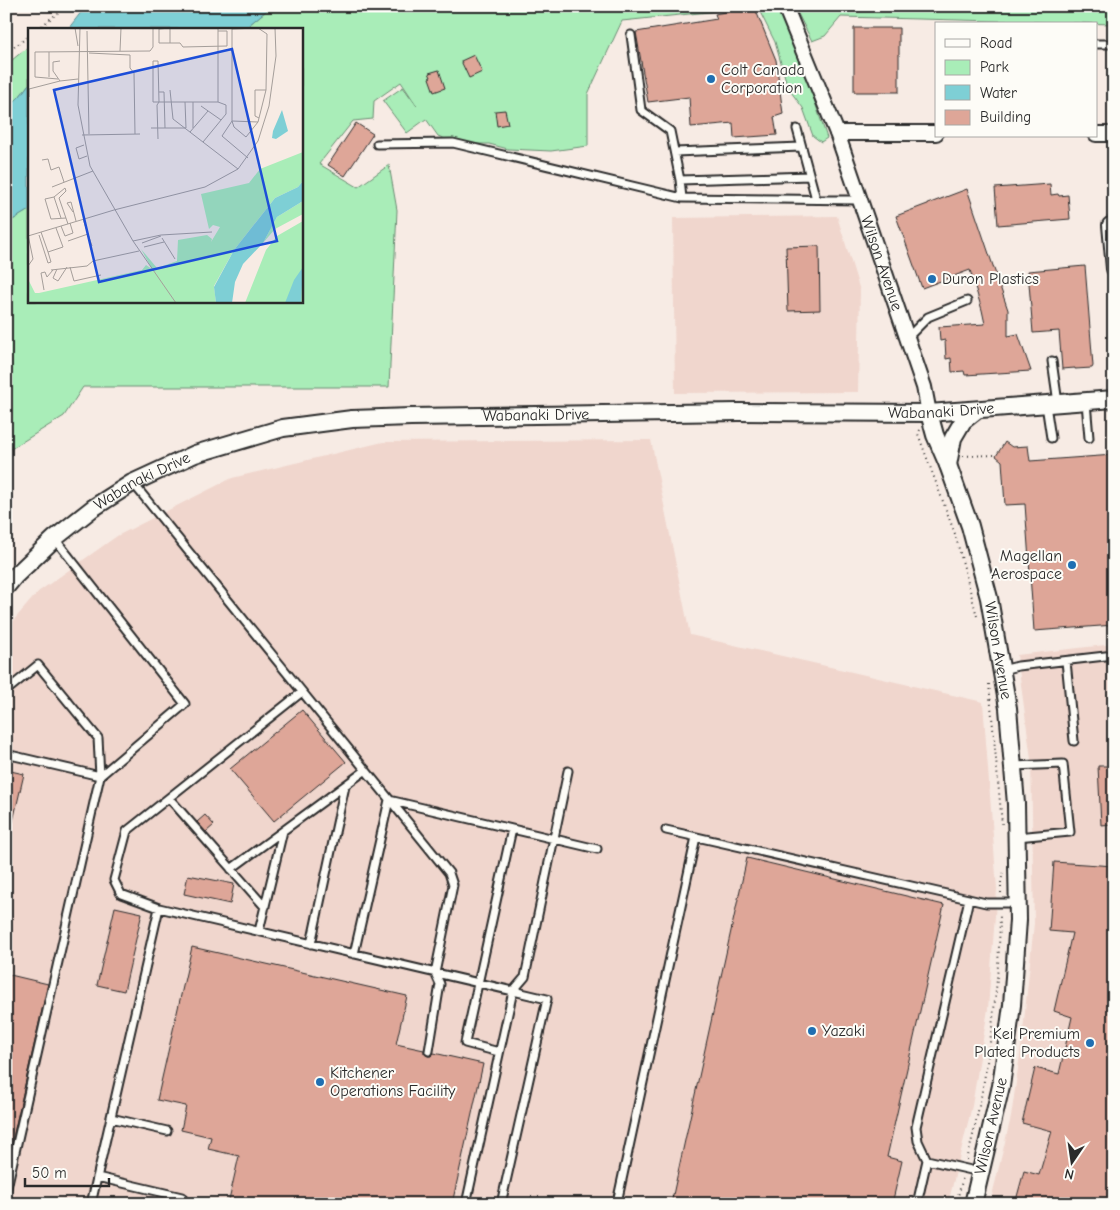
<svg xmlns="http://www.w3.org/2000/svg" width="1120" height="1210" font-family="'Comic Neue',sans-serif">
<rect width="100%" height="100%" fill="#f7ebe4"/>
<filter id="ink" filterUnits="userSpaceOnUse"><feTurbulence type="fractalNoise" baseFrequency=".02" numOctaves="2"/><feDisplacementMap in="SourceGraphic" scale="10" xChannelSelector="R" yChannelSelector="G"/><feConvolveMatrix kernelMatrix="1 2 1 2 8 2 1 2 1" color-interpolation-filters="sRGB"/></filter>
<g filter="url(#ink)">
<!-- built -->
<path fill="#f0d6cd" d="M837,216L860,291L858,392L675,393L673,218Z
M651,440L690,635L983,702L997,889L988,1009L972,1106L948,1204H6V629L38,592L117,536L232,478L383,442Z
M1114,644V1204H990L1011,1117L1022,1041L1034,923L1031,759L1017,655Z"/>
<!-- green -->
<path fill="#a9edb8" stroke="#6a8c72" d="M272,6H741L709,12L622,21L588,94V146L551,151L508,149L489,144H458L438,136L426,119L407,133L383,101L403,87L417,106L401,82L374,101L373,119L353,121L319,164L358,187L389,165L397,210L389,387H83L64,416L6,452V224L29,210V301H301V29H244Z
M757,6H1114V24L841,17L825,36L812,41L796,10L778,7L805,73L827,138L821,142L813,136L803,108L788,88L775,42Z
M29,46V84L20,96L6,110V65Z"/>
<!-- water -->
<path fill="#7ecfd5" stroke="#5d8d91" d="M86,6H272L244,29H68Z
M29,84V210L6,224V110L20,96Z"/>
<!-- building -->
<path fill="#dea698" stroke="#2b2b2b" d="M754,6L776,60L783,114L774,117L777,135L734,138L733,123L691,127L689,97L648,102L636,32L717,19L715,14Z
M854,28H899V92H854Z
M474,55L482,72L469,78L461,61Z
M439,70L445,88L434,92L429,78L431,77L429,73Z
M505,110L508,124L497,126L495,111Z
M356,123L373,134L345,176L328,165Z
M1050,184L1051,195L1058,194L1059,196L1068,195L1070,219L998,225L995,188Z
M967,189L1008,310V336L1018,334L1031,371L965,375L964,371L952,372L951,358L946,359L945,340L940,341L939,327L985,324L982,310L970,270L922,288L896,216Z
M819,246L820,310L788,311L786,247Z
M1085,266L1093,366L1092,368L1075,369V368L1062,369L1059,331L1033,333L1028,271Z
M1005,442L1012,447L1028,446L1030,461L1114,455V625L1034,631L1025,504L1005,505L1002,461L996,456Z
M302,710L346,762L274,821L230,769Z
M1098,766H1114V824L1101,825Z
M6,770L24,774L10,834H6Z
M205,815L214,825L206,832L197,822Z
M747,858L944,905L887,1157L902,1161L892,1204H671Z
M1054,862L1114,866V1204H1015L1024,1171L1039,1175L1052,1131L1022,1123L1035,1068L1059,1074L1072,1017L1054,1011L1072,933L1049,931Z
M188,875L234,884L230,904L184,894Z
M115,907L142,913L124,991L97,985Z
M192,947L407,996L396,1044L424,1050V1053L428,1056H431L434,1053L483,1064L452,1204H228L239,1156L208,1149L211,1137L181,1130L186,1106L157,1100Z
M6,974L48,984L8,1159H6Z"/>
<g fill="none" stroke-linecap="round" stroke-linejoin="round">
<!-- service casing -->
<g stroke="#2b2b2b" stroke-width="11">
<path id="service" d="M631,35L641,110L670,131L680,180
M1096,44H1114
M797,129L816,199
M377,144L453,143L682,198L860,200
M675,152L801,147
M682,198L680,180L809,176
M907,338L928,317L967,301
M1052,361L1058,403
M1086,402L1089,438
M1046,405L1051,438
M133,483L449,873L453,885L435,973L440,984L429,1051
M55,539L185,704L100,776
M1066,661L1074,741
M1002,670L1018,666L1114,655
M6,691L38,665L98,738L100,776L6,1192
M302,692L127,831L114,880L121,894L159,908L547,999L501,1204
M6,754L100,776
M1013,766L1063,764L1070,832L1017,837
M169,798L265,907
M666,830L986,903H1017
M231,869L366,770
M259,931L283,831
M311,944L345,786
M354,954L389,800L597,849
M499,1052L465,1043L512,829
M111,1118L167,1131
M927,1160L980,1172
M97,1177L182,1197
M91,1204L159,908
M466,1204L513,991L525,977L568,771
M621,1204L618,1198L696,837
M917,1204L927,1160L918,1141L916,1127L969,899"/>
</g>
<!-- minor casing -->
<g stroke="#2b2b2b" stroke-width="18">
<g id="minor">
<path id="s1" d="M785,6L837,133L924,387L929,413"/>
<path d="M837,133H936"/>
<path d="M1096,134H1114"/>
<path d="M1110,225L1114,269"/>
</g>
</g>
<!-- tertiary casing -->
<g stroke="#2b2b2b" stroke-width="20">
<g id="tertiary">
<path id="s2" d="M929,413L935,435L948,465L970,526L989,598L1008,708L1016,804L1018,920L1012,1005L1001,1086L973,1204"/>
<path d="M948,465L953,438L963,421L977,410"/>
<path id="s3" d="M6,587L15,576L55,538L93,508L132,483L195,454L283,428L352,419L411,417L739,412L929,413L1114,399"/>
</g>
</g>
<!-- path -->
<path stroke="#2b2b2b" stroke-width="2" stroke-dasharray="1 4" stroke-linecap="butt" d="M38,29L66,6
M6,53L29,36
M920,430L918,434L955,534L978,620
M963,456L995,455
M989,684L1002,824
M1001,893V881L1003,873
M967,1160C987,1081 999,995 1000,913
M956,1204L963,1177"/>
<!-- service -->
<use href="#service" stroke="#fdfcf7" stroke-width="7"/>
<!-- minor -->
<use href="#minor" stroke="#fdfcf7" stroke-width="14"/>
<!-- tertiary -->
<use href="#tertiary" stroke="#fdfcf7" stroke-width="16"/>
</g>
</g>
<!-- markers -->
<g fill="#1f6fb2" stroke="#fdfcf7" stroke-width="2">
<circle cx="711" cy="79" r="5"/>
<circle cx="932" cy="279" r="5"/>
<circle cx="1072" cy="565" r="5"/>
<circle cx="812" cy="1031" r="5"/>
<circle cx="1090" cy="1043" r="5"/>
<circle cx="320" cy="1082" r="5"/>
</g>
<g text-anchor="middle" dominant-baseline="central" stroke-width="4" stroke-linejoin="round" paint-order="stroke">
<!-- poi labels -->
<g font-size="16" fill="#2b2b2b" stroke="#fdfcf7" text-anchor="start">
<text x="721" y="70">Colt Canada<tspan x="721" dy="18">Corporation</tspan></text>
<text x="942" y="279">Duron Plastics</text>
<text x="1062" y="556" text-anchor="end">Magellan<tspan x="1062" dy="18">Aerospace</tspan></text>
<text x="822" y="1031">Yazaki</text>
<text x="1080" y="1034" text-anchor="end">Kei Premium<tspan x="1080" dy="18">Plated Products</tspan></text>
<text x="330" y="1073">Kitchener<tspan x="330" dy="18">Operations Facility</tspan></text>
</g>
<!-- street labels -->
<g font-size="16" fill="#2b2b2b" stroke="#fdfcf7">
<text stroke="none"><textPath href="#s1" startOffset="275">Wilson Avenue</textPath></text>
<text stroke="none"><textPath href="#s3" startOffset="984">Wabanaki Drive</textPath></text>
<text stroke="none"><textPath href="#s3" startOffset="579">Wabanaki Drive</textPath></text>
<text stroke="none"><textPath href="#s3" startOffset="174">Wabanaki Drive</textPath></text>
<text stroke="none"><textPath href="#s2" startOffset="248">Wilson Avenue</textPath></text>
<text transform="translate(991 1126) rotate(-77)">Wilson Avenue</text>
</g>
</g>
<!-- overview -->
<g transform="translate(28 28)">
<rect width="275" height="275" fill="#f7ebe4"/>
<path d="M275,124V153L270,159L247,170L206,222L186,258L188,275H0V251L7,265H11L114,242L118,237L124,241L113,221L129,240L149,233L150,212L179,207L184,211L183,214L192,199L185,197L181,201L173,166L221,155L232,141ZM275,173V186L247,201L235,215L249,189ZM275,193V275H217L238,222L249,208Z" fill="#a9edb8"/>
<path d="M254,82L260,103L248,111L244,110L245,103ZM275,153V173L249,189L235,215L215,236L207,254L204,275H188L186,259L206,222L247,170L270,159ZM275,239L273,275H257L266,252Z" fill="#7ecfd5"/>
<path fill="none" stroke="#a59e9a" stroke-width="1" d="M47,0L50,18M52,0L50,77L62,138L105,213L148,275M204,0V93L206,99L218,109L230,94L238,62L239,6L230,0L204,1M59,3L61,106M142,15V0L131,1V15H152L155,19L199,18V3H190M92,23L93,0M61,25L102,27V40L106,45L107,106M32,33L25,34V43L32,53L50,51M21,49V24M30,51L7,49V24L122,23L125,19V0M142,62L145,91L210,141M131,64H136L137,100M1,69V61L32,53M165,74V100M190,74V0M173,78L193,92M231,90L227,88V62H238M204,93L194,108L220,130M204,93L230,94M123,100H158L157,74M162,104L180,83M54,107L112,106M130,111L129,77L131,74L130,33H125V74H190L198,77V86L175,114M56,117L48,120L51,131L59,128M14,132L20,131L23,142L31,139L36,154M24,159L65,143M26,169L37,160L38,163L31,170L40,196M45,184L39,175L43,174L48,193M33,190L26,169L17,171L23,191L38,190M55,191L64,218M33,198L37,208L45,205L42,195M13,204L20,224L35,219L28,200M0,207L5,231L0,238M11,207L20,235L23,234L20,224M0,208L86,182L177,159L210,141L230,113L241,78L248,28L247,0M134,210L147,231M40,213L60,206M105,213L133,207L184,204M114,215L133,208M116,219L136,214M42,239L46,253L73,247M29,241L25,250L30,253L39,239M23,242L59,238L65,233L111,223M16,262L13,245L17,244L19,249L25,242"/>
<path fill="#1d4ed8" fill-opacity="0.15" stroke="#1d4ed8" stroke-width="2.5" d="M204,21L249,213L71,254L26,62Z"/>
<rect width="275" height="275" fill="none" stroke="#2b2b2b" stroke-width="2.5"/>
</g>
<!-- margin -->
<rect width="1120" height="1210" fill="none" stroke="#fdfcf7" stroke-width="25"/>
<rect x="12" y="12" width="1095" height="1185" fill="none" stroke="#2b2b2b" stroke-width="2" filter="url(#ink)"/>
<!-- legend -->
<rect x="935" y="22" width="162" height="115" fill="#fdfcf7" stroke="#a9a8a5"/>
<rect x="945" y="39" width="25" height="8" fill="#fdfcf7" stroke="#a9a8a5"/>
<text x="980" y="48" font-size="15" fill="#2b2b2b">Road</text>
<rect x="945" y="60" width="25" height="15" fill="#a9edb8" stroke="#a9a8a5"/>
<text x="980" y="72" font-size="15" fill="#2b2b2b">Park</text>
<rect x="945" y="85" width="25" height="15" fill="#7ecfd5" stroke="#a9a8a5"/>
<text x="980" y="98" font-size="15" fill="#2b2b2b">Water</text>
<rect x="945" y="110" width="25" height="15" fill="#dea698" stroke="#a9a8a5"/>
<text x="980" y="122" font-size="15" fill="#2b2b2b">Building</text>
<!-- north arrow -->
<g transform="translate(1072 1162) rotate(193)" stroke="#fdfcf7" stroke-width="4" paint-order="stroke">
<path d="M0-4L9 19L0 12L-9 19Z" fill="#2b2b2b"/>
<text y="-8" font-size="14" font-weight="bold" text-anchor="middle" fill="#2b2b2b">N</text>
</g>
<!-- scale -->
<path d="M25 1178v8h84v-8" fill="none" stroke="#2b2b2b" stroke-width="2.5"/>
<text x="32" y="1178" font-size="15" fill="#2b2b2b" stroke="#fdfcf7" stroke-width="4" paint-order="stroke">50 m</text>
</svg>
